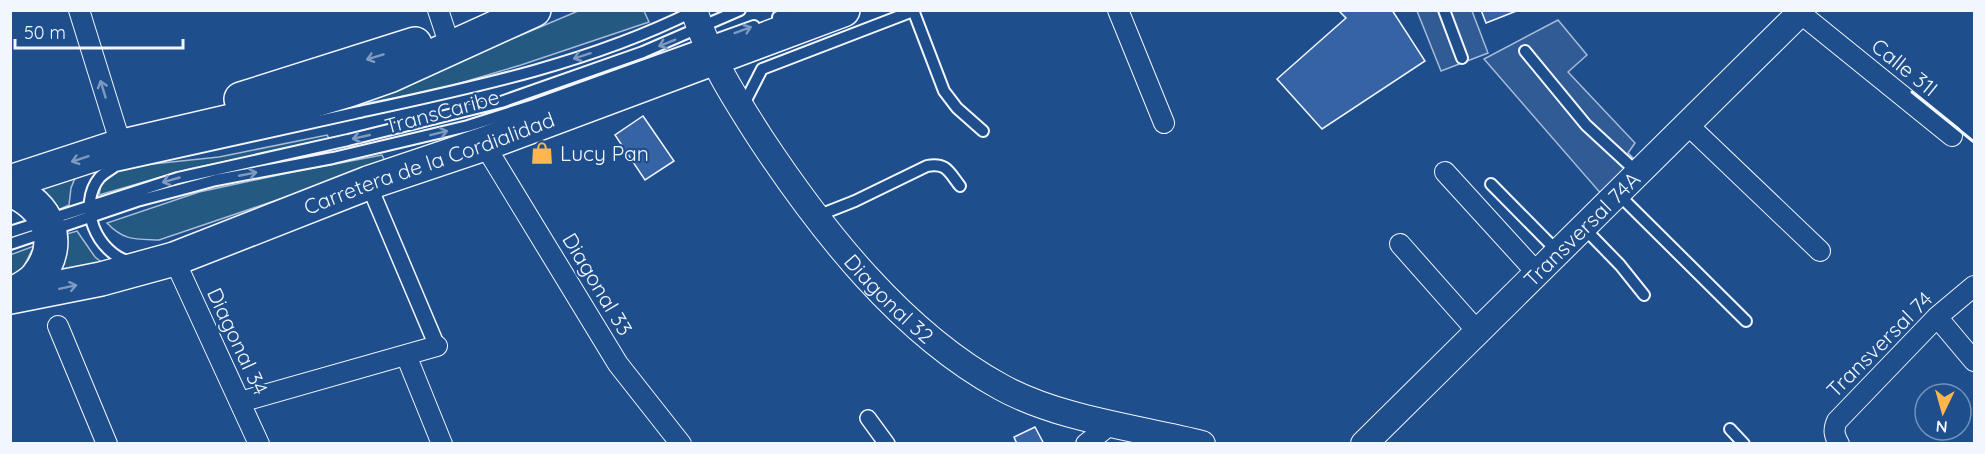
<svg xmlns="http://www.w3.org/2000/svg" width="1985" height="454" font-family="Quicksand,sans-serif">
<rect width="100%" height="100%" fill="#1f4e8c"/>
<!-- green -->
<path fill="#245a82" stroke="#a8bbd7" stroke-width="1.5" d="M578,11H644L649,22L521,65L437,90L320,112L448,66Z
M327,135L330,140L189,169L99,195L101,184L124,167L219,157Z
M382,155L386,163L159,240C135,239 124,241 107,223L199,192L288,173Z
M78,171L71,188L69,205L58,210L26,187Z
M77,231L95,257L105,265L50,279L63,235Z
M34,246L23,268L11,277L10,255Z"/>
<!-- parking -->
<path fill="#305b95" stroke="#a8bbd7" stroke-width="1.5" d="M1417,11H1472L1488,53L1441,71Z
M1558,20L1587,55L1568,72L1635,143L1628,153L1638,163L1603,196L1484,59Z"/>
<!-- building -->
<path fill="#3563a3" stroke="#f2f6ff" stroke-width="1.5" d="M1338,10H1392L1425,61L1322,129L1277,79L1346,18Z
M1481,10H1519L1486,23Z
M643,116L674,161L645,180L615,135Z
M1035,427L1044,444H1017L1014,437Z"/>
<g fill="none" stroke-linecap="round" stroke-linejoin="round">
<!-- service casing -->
<g stroke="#f2f6ff" stroke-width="14">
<path id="service" d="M913,10L944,91L957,108L983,131
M1444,10L1462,58
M778,17L794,10
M1525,51L1586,125L1638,173
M743,106L762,69L913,11
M1491,184L1558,252
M1618,194L1746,321
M817,216L855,201L927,166C946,162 949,172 960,186
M1584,228L1620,265L1644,295
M10,232L178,178L348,140L501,102L643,52L740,10
M10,244L137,201L179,190L216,180L333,158L468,126L534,105L754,26
M130,262C97,253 76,206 100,177C104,173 110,170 115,166C195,148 275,130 355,113C471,88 588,64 694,11
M1730,429L1744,444"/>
</g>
<!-- pedestrian casing -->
<g stroke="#f2f6ff" stroke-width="18">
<path id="pedestrian" d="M368,183L437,346
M868,418L887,444"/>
</g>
<!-- minor casing -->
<g stroke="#f2f6ff" stroke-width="22">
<path id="minor" d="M79,10L121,145
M438,10L446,34
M1118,10L1164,123
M1800,13L1952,136
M1688,125L1820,251
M484,144L618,364L681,444
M1445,172L1538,274
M1400,244L1478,332
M174,259L259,444
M1937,317L1974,361
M58,326L107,444
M406,355L442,444
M240,402L437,346
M1086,444L1111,424
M1839,444C1834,435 1833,430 1837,421L1937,317L1974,286"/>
</g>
<!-- tertiary casing -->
<g stroke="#f2f6ff" stroke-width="28">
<g id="tertiary">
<path id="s1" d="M694,10C709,58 734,97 761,139C822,231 902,333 1001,387C1059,419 1138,428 1202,444"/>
<path id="s2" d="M1364,444L1800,13L1799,10"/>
</g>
</g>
<!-- trunk casing -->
<g stroke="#f2f6ff" stroke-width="36">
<g id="trunk">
<path d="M241,99L415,44"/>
<path d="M10,182L114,148L292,107L349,90L389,76L534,10"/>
<path d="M10,190C48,205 65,243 37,277C31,285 19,290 10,296"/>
<path id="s3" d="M10,297L101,279L174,259L368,183L484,144L843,10"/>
</g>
</g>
<!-- service -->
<use href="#service" stroke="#1f4e8c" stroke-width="10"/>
<!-- pedestrian -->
<use href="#pedestrian" stroke="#1f4e8c" stroke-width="15"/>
<!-- minor -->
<use href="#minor" stroke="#1f4e8c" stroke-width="20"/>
<!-- tertiary -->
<use href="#tertiary" stroke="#1f4e8c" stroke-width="26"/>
<!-- trunk -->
<use href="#trunk" stroke="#1f4e8c" stroke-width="33"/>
<!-- wall -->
<path stroke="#f2f6ff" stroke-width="3" d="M1912,92L1974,142"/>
</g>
<!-- one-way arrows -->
<defs><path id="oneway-shaft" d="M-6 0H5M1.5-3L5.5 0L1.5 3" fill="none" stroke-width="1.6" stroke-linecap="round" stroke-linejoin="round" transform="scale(1.5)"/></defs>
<g stroke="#7e9ac0">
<use href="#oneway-shaft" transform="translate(743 30) rotate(-20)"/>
<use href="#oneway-shaft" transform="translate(667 43) rotate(158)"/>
<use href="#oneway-shaft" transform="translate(582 56) rotate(162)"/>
<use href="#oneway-shaft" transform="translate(375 57) rotate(163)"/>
<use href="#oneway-shaft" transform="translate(103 89) rotate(-107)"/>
<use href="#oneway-shaft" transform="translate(439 133) rotate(-14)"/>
<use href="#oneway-shaft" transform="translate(361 137) rotate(167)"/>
<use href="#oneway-shaft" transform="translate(80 159) rotate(162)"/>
<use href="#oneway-shaft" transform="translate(248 174) rotate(-11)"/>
<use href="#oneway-shaft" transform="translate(171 180) rotate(164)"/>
<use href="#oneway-shaft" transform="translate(68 287) rotate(-12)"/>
</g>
<!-- icons -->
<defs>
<g id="shop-bare" transform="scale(1.8)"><path d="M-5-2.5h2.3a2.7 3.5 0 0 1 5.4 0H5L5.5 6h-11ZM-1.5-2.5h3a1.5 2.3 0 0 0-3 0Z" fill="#ffb74d" stroke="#1f4e8c" stroke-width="2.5" paint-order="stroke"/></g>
</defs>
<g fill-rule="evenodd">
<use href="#shop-bare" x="542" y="153"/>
</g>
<g text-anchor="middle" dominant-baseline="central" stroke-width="4.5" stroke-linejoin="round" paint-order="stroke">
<!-- street labels -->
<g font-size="21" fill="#f2f6ff" stroke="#1f4e8c">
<text transform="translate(1905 67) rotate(39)">Calle 31I</text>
<text transform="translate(442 111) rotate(-15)">TransCaribe</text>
<text stroke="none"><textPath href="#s3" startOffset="441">Carretera de la Cordialidad</textPath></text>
<text stroke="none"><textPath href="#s2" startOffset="306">Transversal 74A</textPath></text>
<text transform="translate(598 284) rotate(59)">Diagonal 33</text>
<text stroke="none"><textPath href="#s1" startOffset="351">Diagonal 32</textPath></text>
<text transform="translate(238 341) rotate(65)">Diagonal 34</text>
<text transform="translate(1879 344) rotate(-45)">Transversal 74</text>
</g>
<!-- poi labels -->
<g font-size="21" fill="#f2f6ff" stroke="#1f4e8c" text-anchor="start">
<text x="560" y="153">Lucy Pan</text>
</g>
</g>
<!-- border -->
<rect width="1985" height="454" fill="none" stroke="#f2f6ff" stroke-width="24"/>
<!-- north arrow -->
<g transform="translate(1943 412) rotate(185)"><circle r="28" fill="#1f4e8c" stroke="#7391ba" stroke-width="1.5"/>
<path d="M0-4.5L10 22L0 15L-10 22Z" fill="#ffb74d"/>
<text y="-9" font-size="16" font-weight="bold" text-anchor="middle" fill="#f2f6ff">N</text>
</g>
<!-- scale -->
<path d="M15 39v9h168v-9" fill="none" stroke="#f2f6ff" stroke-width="3"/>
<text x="24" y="39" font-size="18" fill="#f2f6ff" stroke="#1f4e8c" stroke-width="4.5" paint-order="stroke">50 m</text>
</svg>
